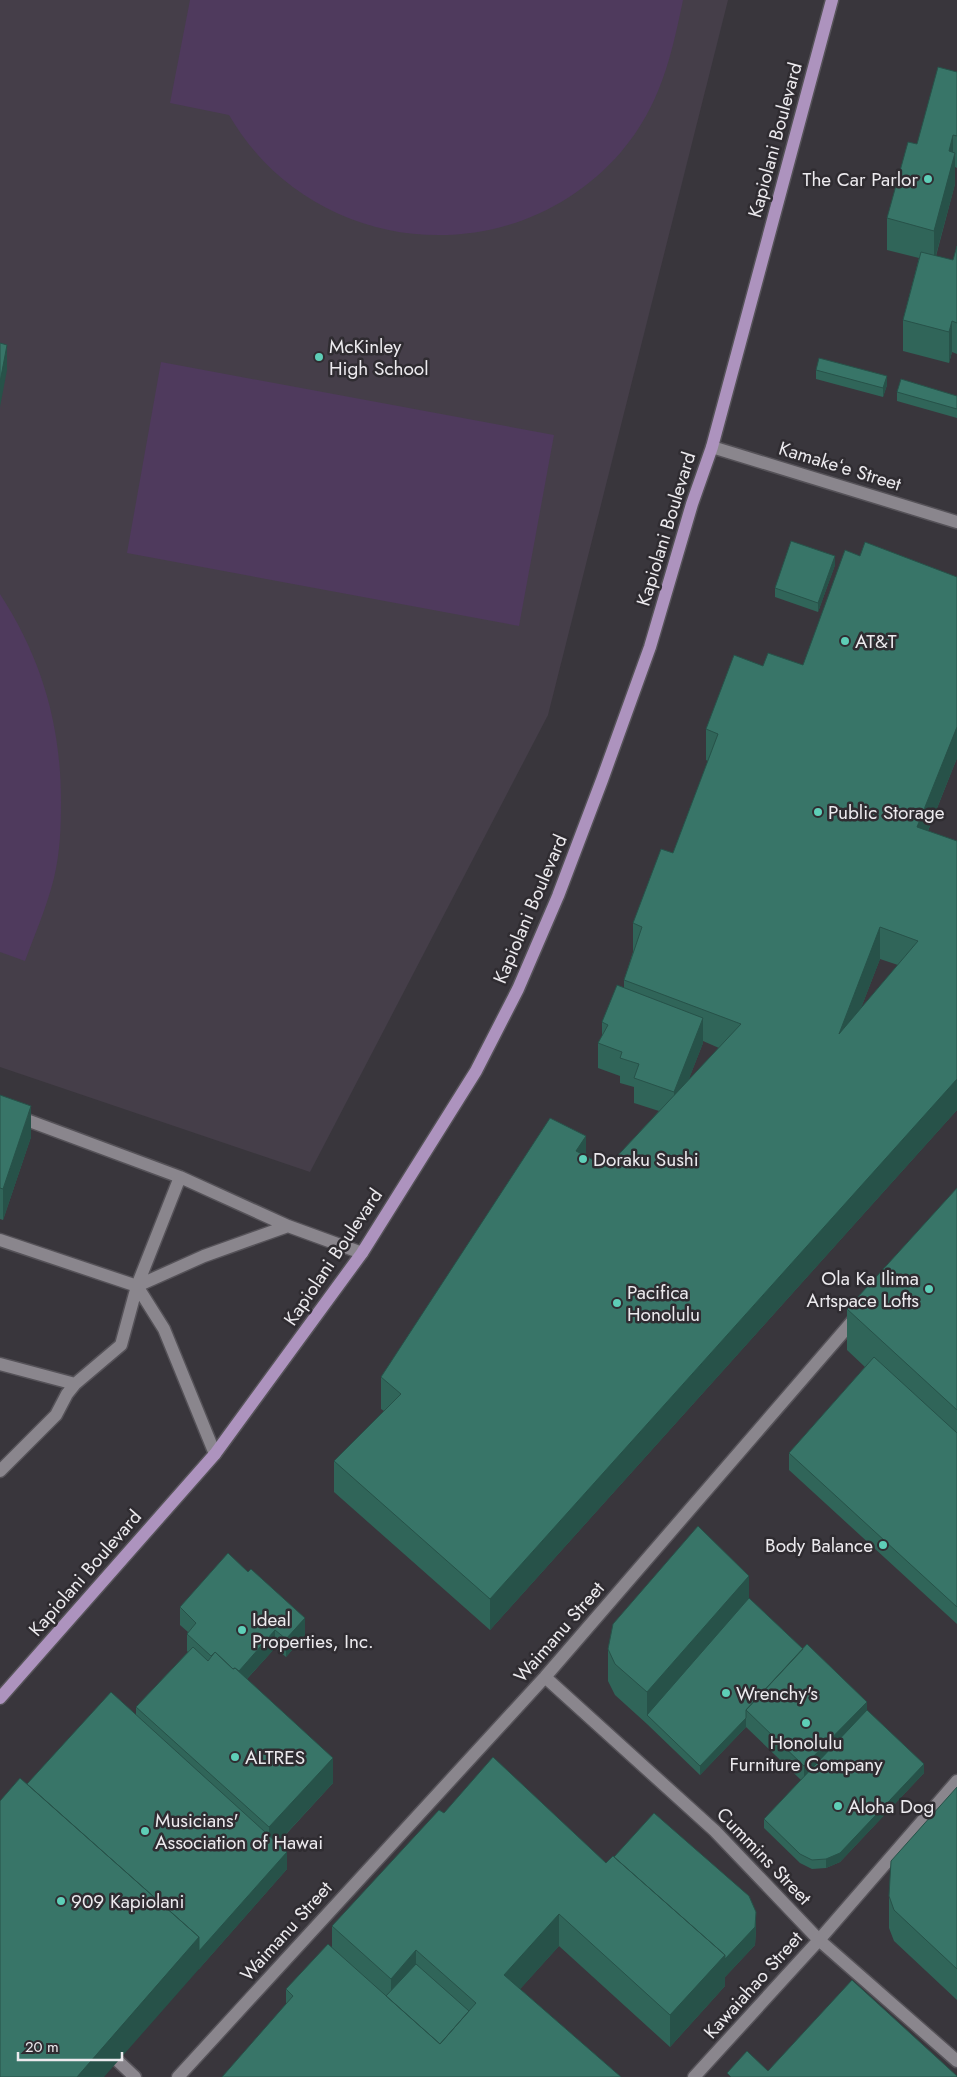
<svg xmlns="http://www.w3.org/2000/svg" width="957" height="2077" font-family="Jost,sans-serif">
<rect width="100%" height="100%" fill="#39363c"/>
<!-- built -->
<path fill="#453e49" d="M0,0H728L548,715L310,1172L0,1067Z"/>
<!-- green -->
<path fill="#4f3a5d" d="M190,0H683C671,58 660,106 621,152C513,277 312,258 229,115L170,103Z
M161,362L554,435L519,626L127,553Z
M0,594C42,659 61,725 61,802C61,828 60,853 54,878C47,906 35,934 25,961L0,952Z"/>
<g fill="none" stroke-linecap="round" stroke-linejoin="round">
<!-- lane casing -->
<g stroke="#555258" stroke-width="15">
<path id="lane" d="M0,1110L180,1177L288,1226L362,1253
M0,1240L137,1286L164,1329L215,1454
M137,1286L204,1256L288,1226
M0,1364L75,1384
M0,1471L56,1415L67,1394L75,1384L121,1345L137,1286L180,1177
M118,2061L135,2077"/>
</g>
<!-- street casing -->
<g stroke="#555258" stroke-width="15">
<path id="street" d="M545,1677L715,1831L819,1940L957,2061
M178,2077L545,1677L857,1316
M694,2077L819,1940L957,1781"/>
</g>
<!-- secondary casing -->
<g stroke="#555258" stroke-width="15">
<path id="secondary" d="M712,447L957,522"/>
</g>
<!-- primary casing -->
<g stroke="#555258" stroke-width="15">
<path id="primary" d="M0,1698L215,1454L362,1253L476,1071L518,989L558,896L602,780L650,647L692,504L712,447L832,0"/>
</g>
<!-- lane -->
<use href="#lane" stroke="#8a868d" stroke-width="12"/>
<!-- street -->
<use href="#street" stroke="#8a868d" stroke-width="12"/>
<!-- secondary -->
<use href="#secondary" stroke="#8a868d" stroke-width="12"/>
<!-- primary -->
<use href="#primary" stroke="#ad93be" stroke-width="12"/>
</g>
<!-- wall -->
<path fill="#306559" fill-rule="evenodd" d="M957,72V168L955,167V184L936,256L953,260L957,246V354L952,352L949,363L903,351V320L919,258L887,250V218L917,144Z
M816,370L887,385L883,397L816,379Z
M897,392L957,396V418L897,401Z
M835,565L818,612L775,597V588Z
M706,729L957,758L928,831L957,1110L490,1630L334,1492V1461L384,1411L381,1409V1377L586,1156L607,1167L659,1111L634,1103V1087L620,1083V1076L598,1068V1043L602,1037V1022L624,987V980L633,952V923L673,853L708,761L706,760ZM880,959L898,965L861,1008ZM703,1041L719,1048L688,1081L703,1043Z
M0,1095L31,1137L3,1220L0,1219Z
M957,1188V1624L789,1470V1453L865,1367L847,1350V1309Z
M749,1598L867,1710L924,1773L840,1862L826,1868L812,1869L800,1863L764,1828V1819L801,1780L746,1727L700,1775L647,1724L615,1695L608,1681V1649Z
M180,1607L305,1635L286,1657L275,1648L247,1679L333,1783L278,1843L287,1869L199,1969L27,1784L136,1715V1707L188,1652L187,1651V1634L188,1632L180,1625Z
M957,1787V2000L894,1941L889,1928V1896Z
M444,1813L606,1863L756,1929L755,1945L725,1977V1986L670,2047L559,1946L520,1989L621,2077L286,2004V1989L332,1947V1926Z"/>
<!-- shaded-wall -->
<path fill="#275249" d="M953,135V160L955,153V184L934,262V231L949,151Z
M952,321V352L949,363V332Z
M7,345V370L0,407V382Z
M887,376V385L883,397V388Z
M835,556V565L818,612V603Z
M957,727V758L917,858V827Z
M880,927V959L839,1065V1034Z
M703,1018V1043L674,1117V1092Z
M957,1079V1110L490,1630V1599Z
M31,1106V1137L3,1220V1189Z
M586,1136V1167L576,1151Z
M749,1576V1607L647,1715V1692Z
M305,1618V1635L286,1657V1639Z
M275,1630V1648L233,1694V1676Z
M867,1702V1719L804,1783V1766Z
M746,1718V1727L700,1775V1766Z
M333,1758V1783L269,1852V1827Z
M924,1764V1773L840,1862L826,1868V1859Z
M287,1852V1869L104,2077H77L199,1937Z
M756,1912V1929L755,1945L725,1977V1986L670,2047V2015Z
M559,1914V1946L504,2007V1975Z
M416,1950V1981L391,2011V1979Z"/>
<!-- building -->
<path fill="#387568" stroke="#275249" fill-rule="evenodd" d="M938,67L957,72V136L953,135L949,151L955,153L934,231L887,218L908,142L917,144Z
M957,246V323L952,321L949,332L903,320L921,252L953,260Z
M0,343L7,345L0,382Z
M819,358L887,376L883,388L816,370Z
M901,379L957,396V409L897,392Z
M791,541L835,556L818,603L775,588Z
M865,542L957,577V727L917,827L957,841V1079L490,1599L334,1461L401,1394L381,1377L550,1118L586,1136L576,1151L607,1167L741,1024L624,980L642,927L633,923L661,849L673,853L718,734L706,729L734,655L763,666L768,653L803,665L845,550L860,556ZM880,927L918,941L839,1034Z
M617,985L703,1018L674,1092L634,1078L639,1064L620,1058L622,1052L598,1043L608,1025L602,1022Z
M0,1095L31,1106L3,1189L0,1188Z
M957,1188V1410L847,1309Z
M874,1357L957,1433V1607L789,1453Z
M698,1526L749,1576L647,1692L615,1664L608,1649L613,1624Z
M228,1553L248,1572L251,1569L305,1618L286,1639L275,1630L239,1671L235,1668L233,1669L215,1652L211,1656L187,1634L196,1623L180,1607Z
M749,1598L803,1649L746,1710V1718L700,1766L647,1715Z
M807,1644L867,1702L804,1766L746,1710Z
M193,1647L208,1661L215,1652L233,1669L235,1668L333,1758L269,1827L136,1707Z
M111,1692L287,1852L199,1951V1937L27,1784Z
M867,1710L924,1764L840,1853L826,1859L812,1860L800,1854L764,1819Z
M493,1757L606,1863L613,1856L725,1955L670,2015L559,1914L504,1975L621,2077H222L293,1996L286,1989L328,1944L440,2044L476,2003L416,1950L391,1979L332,1926L439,1810L444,1813Z
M20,1778L199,1937L77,2077H0V1801Z
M957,1787V1969L894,1910L889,1896L891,1861Z
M654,1813L749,1896L756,1912L755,1927L725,1959V1955L614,1857Z
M416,1964L469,2011L440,2044L386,1996Z
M852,1980L957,2076V2077H731L727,2073L747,2051L768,2071Z"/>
<!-- markers -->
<g fill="#5eceb7" stroke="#2f2c31" stroke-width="2">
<circle cx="928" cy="179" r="5"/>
<circle cx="319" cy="357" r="5"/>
<circle cx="845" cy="641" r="5"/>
<circle cx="818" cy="812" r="5"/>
<circle cx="583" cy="1159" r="5"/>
<circle cx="929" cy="1289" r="5"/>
<circle cx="617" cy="1303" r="5"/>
<circle cx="883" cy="1545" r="5"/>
<circle cx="242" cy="1630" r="5"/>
<circle cx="726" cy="1693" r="5"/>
<circle cx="806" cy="1723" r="5"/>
<circle cx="235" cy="1757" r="5"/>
<circle cx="838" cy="1806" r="5"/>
<circle cx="145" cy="1831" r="5"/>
<circle cx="61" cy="1901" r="5"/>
</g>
<g text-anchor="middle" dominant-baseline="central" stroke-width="5" stroke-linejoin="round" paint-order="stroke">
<!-- street labels -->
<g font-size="19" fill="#eceaee" stroke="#2f2c31">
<text transform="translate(775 140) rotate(-75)">Kapiolani Boulevard</text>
<text transform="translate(840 466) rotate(17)">Kamakeʻe Street</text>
<text transform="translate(666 529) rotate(-73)">Kapiolani Boulevard</text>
<text transform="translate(530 909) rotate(-67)">Kapiolani Boulevard</text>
<text transform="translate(333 1257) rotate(-56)">Kapiolani Boulevard</text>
<text transform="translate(85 1573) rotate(-49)">Kapiolani Boulevard</text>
<text transform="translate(559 1632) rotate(-49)">Waimanu Street</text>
<text transform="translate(764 1856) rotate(46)">Cummins Street</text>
<text transform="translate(286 1931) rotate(-48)">Waimanu Street</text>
<text transform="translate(753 1985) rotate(-48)">Kawaiahao Street</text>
</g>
<!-- poi labels -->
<g font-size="19" fill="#eceaee" stroke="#2f2c31" text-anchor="start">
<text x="918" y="179" text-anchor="end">The Car Parlor</text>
<text x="329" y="346">McKinley<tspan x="329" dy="22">High School</tspan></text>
<text x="855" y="641">AT&amp;T</text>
<text x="828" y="812">Public Storage</text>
<text x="593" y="1159">Doraku Sushi</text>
<text x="919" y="1278" text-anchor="end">Ola Ka Ilima<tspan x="919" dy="22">Artspace Lofts</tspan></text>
<text x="627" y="1292">Pacifica<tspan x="627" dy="22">Honolulu</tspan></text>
<text x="873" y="1545" text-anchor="end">Body Balance</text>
<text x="252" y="1619">Ideal<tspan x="252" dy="22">Properties, Inc.</tspan></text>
<text x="736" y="1693">Wrenchy's</text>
<text x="806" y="1742" text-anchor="middle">Honolulu<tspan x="806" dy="22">Furniture Company</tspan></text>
<text x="245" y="1757">ALTRES</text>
<text x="848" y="1806">Aloha Dog</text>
<text x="155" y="1820">Musicians'<tspan x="155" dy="22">Association of Hawai</tspan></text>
<text x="71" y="1901">909 Kapiolani</text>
</g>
</g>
<!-- scale -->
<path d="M18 2052v8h104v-8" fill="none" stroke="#eceaee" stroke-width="2.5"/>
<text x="25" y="2052" font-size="15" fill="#eceaee" stroke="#2f2c31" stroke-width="4" paint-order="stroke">20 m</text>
</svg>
